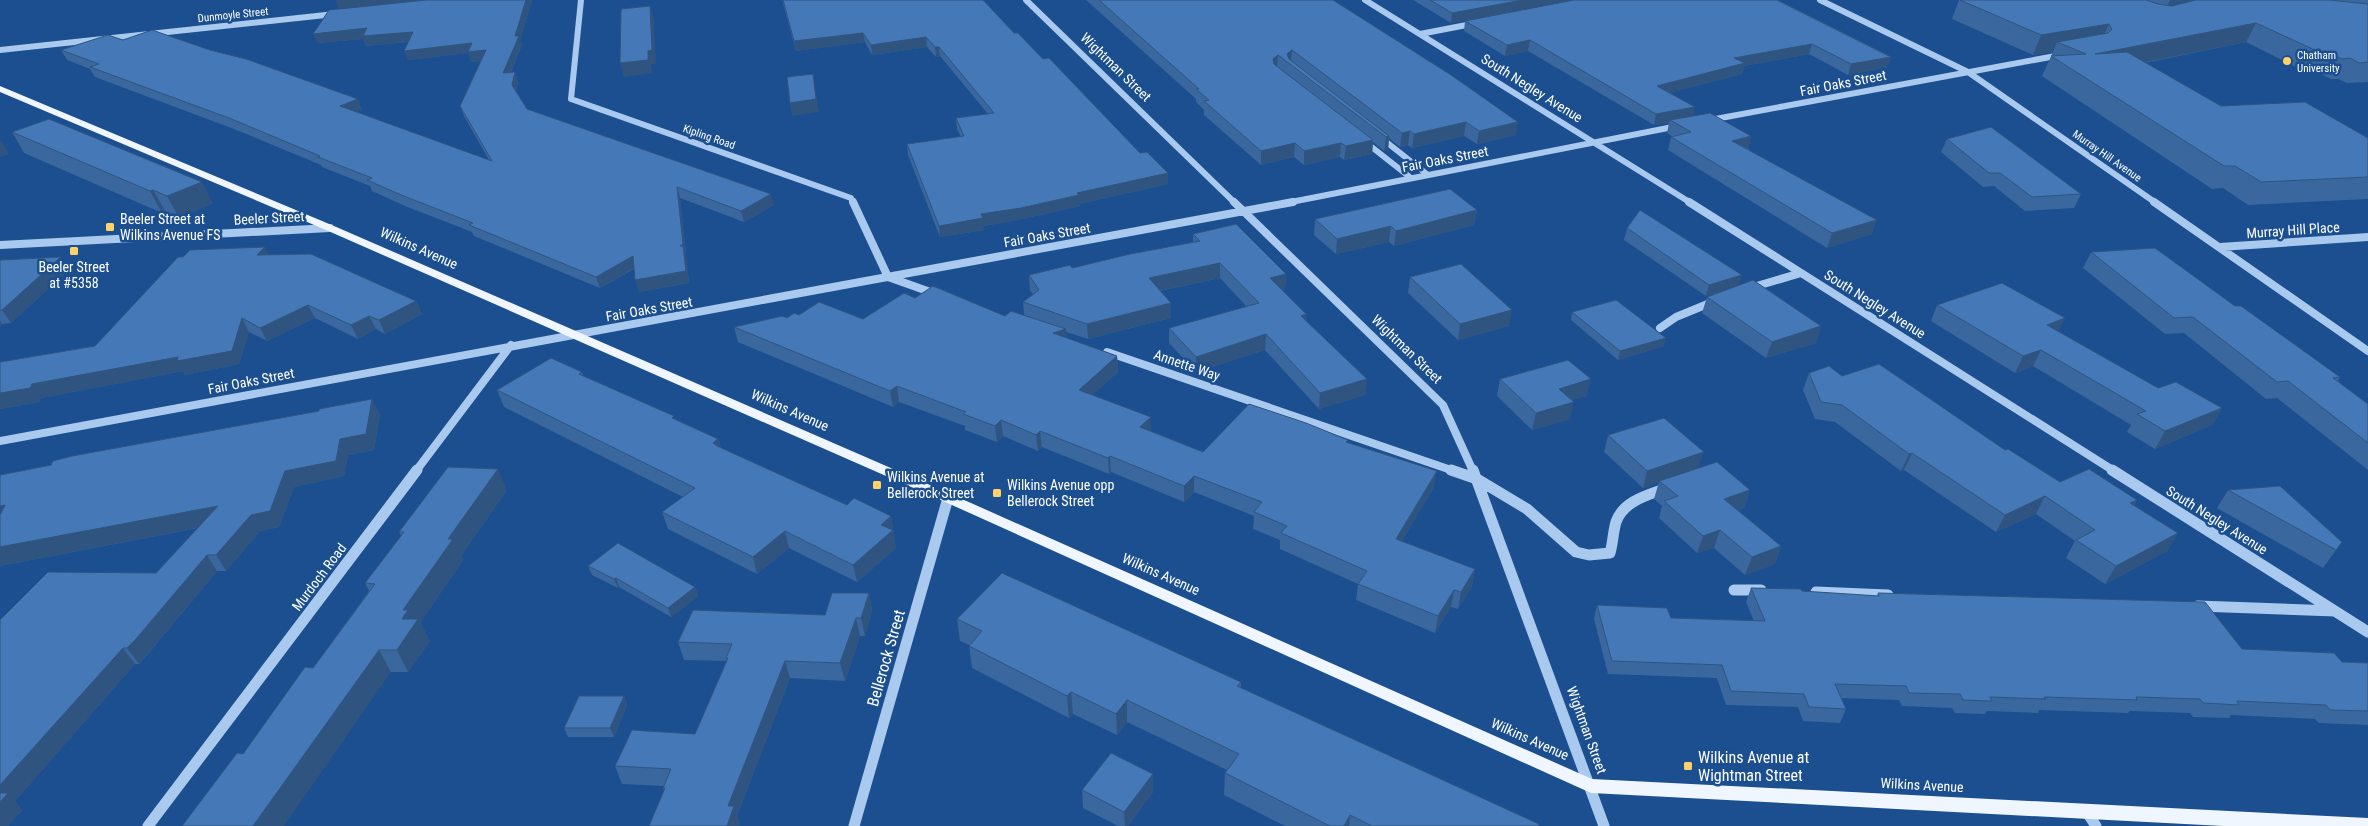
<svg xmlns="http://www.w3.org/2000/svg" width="2368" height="826" font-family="'Roboto Condensed',sans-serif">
<rect width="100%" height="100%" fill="#1b4f8f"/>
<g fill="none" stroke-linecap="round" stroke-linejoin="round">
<!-- minor-far2 -->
<path stroke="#a9c9ee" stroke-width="6" d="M581,0L571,99L851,198L853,203
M1026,0L1235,203
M1365,0L1691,203
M1820,0L1968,72L2156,203
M1420,34L1477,23
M0,50L335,14
M1710,120L2061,55
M1380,137L1428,175
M1364,141L1411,178
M1286,203L1678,126"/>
<!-- minor-far1 -->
<path stroke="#a9c9ee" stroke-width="8" d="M853,202L888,277L936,294
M1234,202L1443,405L1473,471
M1689,202L2114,471
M2154,202L2368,351
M0,245L330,228
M2220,247L2368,237
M1750,288L1801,273
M1660,328L1676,317L1715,301
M1107,352L1454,471
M0,441L1293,202
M416,471L511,345"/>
<!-- minor -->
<path stroke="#a9c9ee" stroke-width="11" d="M1451,470L1477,479L1527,509L1576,552L1589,555L1610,553C1613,543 1613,532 1616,522C1623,501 1648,495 1667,488
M1473,470L1604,826
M2112,470L2368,632
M1734,590H1761
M1816,592L1888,595
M2198,606L2335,611
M2086,811L2096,826
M148,826L417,470
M854,826L948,498"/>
<!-- major -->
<path fill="#f0f6ff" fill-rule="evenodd" d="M0,86L334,226L953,495L1592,779L2368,818V826H2223L1591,793L943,501L326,230L0,92Z"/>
</g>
<!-- wall -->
<path fill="#3a679d" d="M426,0H532L520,40L522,45L511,72H515L518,82L516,91L527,109L774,205L744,222L680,198L689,283L639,292L634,269L600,288L474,236L472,232L405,206L372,191L370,186L322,167L321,165L234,129L95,77L90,69L67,60L61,50L123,40L362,110L356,112L489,160L464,116L460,106L481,61L471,62L468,53L408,60V42L366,46L363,39L317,43Z
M782,0H983L1014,33L1043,59L1168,184L1079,204L1080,206L1022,219L984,226V230L940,237L908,155L907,144L961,137L957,129L956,118L988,114L940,56L936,57L927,47L872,55L865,42L796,51Z
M1086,0H1333L1516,135L1477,144L1464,136L1412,148L1408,145L1400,147L1389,138L1388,150L1384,151L1373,142L1372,154L1344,160L1340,157L1304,165L1294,157L1261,165L1204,115V110L1196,102V99Z
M1413,0H1777L1891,57L1887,67L1848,75L1809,54L1744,66L1742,74L1669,93L1693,116L1751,136L1748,149L1872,234L1827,248L1668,150L1671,137L1672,136L1667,133L1669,123L1654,125L1528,51L1505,56L1464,31L1465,21L1533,8L1451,23Z
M1959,0H2368V82L2347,83L2338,79H2331L2314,71L2306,72L2246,42L2145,63L2221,106L2368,138V199L2248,205L2223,188L2212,189L2042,76L2053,52L2033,55L1952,19Z
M12,132L213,203L179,218L165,211L162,213L24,153Z
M1947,139L2081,194L2074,208L2025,211L1994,186L1983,187L1941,152Z
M1477,210L1474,225L1394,246L1389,242L1336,254L1314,235L1315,219Z
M1627,228L1739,285L1821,326L1816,343L1766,358L1702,313L1707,297L1719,293L1706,296L1624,240Z
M1193,234L1286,274L1285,289L1282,290L1306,314V320L1365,395L1319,409L1265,350L1196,372L1169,343V328L1247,307L1220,278L1160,291L1171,303V318L1088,339L1066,332L1067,338L1117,356L1118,372L1092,395L1151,431L1203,452L1348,443L1434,487L1402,541L1475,569L1472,586L1458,609L1451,607L1435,633L1356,600L1358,584L1280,549V540L1253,529L1254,516L1194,492L1184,502L1111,472L1109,474L1042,447L1038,451L1003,436L997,442L965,430V426L899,402L893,407L738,342L734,327L799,315L863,319L915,298L1005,316L1024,315L1023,302L1033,294L1030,291L1029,275L1072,268L1193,242Z
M2091,252L2235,306L2340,377L2338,381L2368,404V470L2277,398L2266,399L2184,333L2165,334L2083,268Z
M269,255L416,301L422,314L385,334L376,329L358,339L315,318L267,341L249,332L239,364L185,375L183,371L41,398L39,402L0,409V362L95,346Z
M0,260L69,270L11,323L2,324L0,328Z
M1410,277L1509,326L1458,340L1408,293Z
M1937,305L2058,331L2158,388L2222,408L2212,425L2155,449L2127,432L2131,425L2033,366L2015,373L1931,321Z
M1572,312L1664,346L1618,360L1571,320Z
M582,372L583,376L718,439L721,448L847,505L891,516L896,548L857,582L789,548L757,574L668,529L662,512L683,497L504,407L497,390Z
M1809,373L1842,376L2005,450L2060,482L2137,500L2134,506L2178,533L2167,551L2105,584L2066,558L2075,541L2036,514L1996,532L1904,470L1901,471L1835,422L1815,419L1803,390Z
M1500,379L1587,396L1572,400L1570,419L1532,430L1497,396Z
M380,414L374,450L348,455L344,476L294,487L279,527L260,531L226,571H217L147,655L139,664H135L15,801L22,810L8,826H0V620L156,573L198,528L0,566Z
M1608,435L1698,468L1750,490L1744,508L1738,510L1781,546L1775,564L1745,575L1714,548L1697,553L1659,518L1662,506L1654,499L1659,482L1643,488L1604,452Z
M507,490L461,556L463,560L420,623L430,641L408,672H391L243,754L313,668L369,591L365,583L401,536L399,532Z
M2228,490L2342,542L2323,568L2217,508Z
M588,566L695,587L698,596L671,617L619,587L618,588L592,575Z
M1751,588L1877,596L1878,593L2242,649L2342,662L2368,663V725L2319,723L2315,719L2231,715L2229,718L2193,717L2190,713L2130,711L2128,713L2039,710L2038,713L1987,711L1985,714L1955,713L1952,708L1902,706L1899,700L1841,698L1846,709L1840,723L1803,721L1798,707L1726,705L1717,678L1608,674L1594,619L1597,605L1671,618L1754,621L1746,602Z
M869,593L872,610L865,636H860L845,681L790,678L737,816L740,824L664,790L663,788L664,786L622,784L615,766L695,734L727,661L684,660L678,642L825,615Z
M957,619L1241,682V688L1539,824L1538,826H1285L1224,795L1225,773L1227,770L1127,722L1117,735L1073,714L1069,718L972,668L969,645L960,641Z
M624,696L627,705L614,737H568L564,728Z
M1082,790L1153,792L1128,826H1118L1083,808Z"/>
<!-- shaded-wall -->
<path fill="#305480" d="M336,0H422L339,9Z
M526,0H532L520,40L522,45L506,83L503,73Z
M1523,0H1575L1451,23L1452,13Z
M2170,0H2225L2163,15Z
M650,6L654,19L656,64H651L652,73L624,77L620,63L648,51Z
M2256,23L2246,42L2086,74L2095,54Z
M2109,24L2100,44L2057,42L2053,52L2033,55L2041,35Z
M367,28L413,32L416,41L366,46L363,39L317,43L313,34Z
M863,33L865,42L796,51L794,41Z
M926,37L927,47L872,55L871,45Z
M1530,40L1528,51L1505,56L1507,45Z
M472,43L486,50L489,60L471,62L468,53L408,60L404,51Z
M1812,44L1809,54L1744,66L1742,74L1654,97L1657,86L1734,58Z
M935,47H939L940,56L936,57Z
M1292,50L1291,63L1290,64L1287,54Z
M1278,55L1277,68L1272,72L1273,59Z
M1891,57L1887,67L1848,75L1851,64Z
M515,72L518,82L515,95L512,85Z
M813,74L819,112L792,116L790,103Z
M358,99L362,110L344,117L340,106Z
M1695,107L1693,118L1670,120L1669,123L1654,125L1656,114Z
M1466,122L1464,136L1412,148L1414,134Z
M1518,122L1516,135L1477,144L1479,131Z
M1410,131L1408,145L1400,147L1402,133Z
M1389,136L1388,150L1384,151L1386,137Z
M1751,136L1748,149L1732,141Z
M1373,140L1372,154L1344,160L1346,146Z
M2,141L9,154L0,157V142Z
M1295,143L1294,157L1261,165V151Z
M1341,143L1340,157L1304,165V151Z
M1168,173V184L1079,204L1080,206L1022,219L984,226V230L940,237L939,226L981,214Z
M202,182L213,203L179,218L167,196Z
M677,187L680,198L689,283L639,292L635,280L683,257Z
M153,190L165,211L162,213L150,191Z
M771,194L774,205L744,222L741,211Z
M1477,210L1474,225L1394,246L1396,231Z
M1877,220L1872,234L1827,248L1832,233Z
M1391,226L1389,242L1336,254L1337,239Z
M265,247L271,260L257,255Z
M633,256L636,267L600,288L596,277Z
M61,257L69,270L11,323L2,310Z
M1220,263V278L1149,293V278Z
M1286,274L1285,289L1270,293V278Z
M1742,275L1738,287L1706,296L1709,285Z
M416,301L422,314L385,334L379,320Z
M1171,303V318L1088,339L1087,324Z
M308,305L315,318L267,341L260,328Z
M1512,310L1509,326L1458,340L1460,324Z
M1306,314L1305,330L1301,316Z
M369,316L376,329L358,339L351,325Z
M242,318L249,332L239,364L185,375L183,371L41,398L39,402L0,409V393Z
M2065,318L2057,335L2047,325Z
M0,320L2,324L0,328Z
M1821,326L1816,343L1766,358L1772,342Z
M1066,329L1067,345L1053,333Z
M1266,334L1265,350L1196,372V357Z
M1666,338L1664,346L1618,360L1620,351Z
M2041,350L2033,366L2015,373L2023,356Z
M1117,356L1118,372L1080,406L1079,390Z
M1367,379L1365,395L1319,409L1320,393Z
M1591,379L1587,396L1556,405L1559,389Z
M897,386L899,402L893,407L890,391Z
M372,399L380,414L374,450L348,455L344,476L294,487L279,527L260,531L226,571L216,555L285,471Z
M1574,402L1570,419L1532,430L1536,413Z
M2222,408L2212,425L2155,449L2165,431Z
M1151,417V433L1140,427Z
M1001,420L1003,436L997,442L995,426Z
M1040,431L1042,447L1038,451L1036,435Z
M718,439L723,456L713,443Z
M1704,452L1698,469L1659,481V482L1643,488L1647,471Z
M1912,453L1904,470L1901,471L1909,454Z
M1110,456L1111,472L1109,474L1108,458Z
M498,469L507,490L461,556L463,560L420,623L430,641L408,672L397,650L402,619L403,610L448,539Z
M1437,471L1434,487L1394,555L1396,539Z
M1194,476V492L1184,502V486Z
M1750,490L1744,508L1719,517L1724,499Z
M2045,496L2036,514L1996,532L2005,515Z
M2137,500L2127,518L2130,503Z
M5,505L0,524V506Z
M218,506L228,522L0,566V547Z
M891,516L896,548L857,582L853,565L881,525Z
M1720,530L1714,548L1697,553L1703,536Z
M785,531L789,548L757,574L753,557Z
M2178,533L2167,551L2105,584L2116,566Z
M1781,546L1775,564L1745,575L1752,557Z
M207,555L217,571L139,664L127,648Z
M1475,569L1472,586L1458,609L1461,592Z
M616,578L619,587L618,588L614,579Z
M695,587L698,596L671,617L668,608Z
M1454,590L1451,607L1435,633L1438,616Z
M869,593L872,610L865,636L861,618Z
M856,618L860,636L845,681L840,663Z
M123,648L135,664L15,801L22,810L8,826H0V785Z
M379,650L391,672L284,826H253Z
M785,661L790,678L737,816L740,824V826H727L728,806Z
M1071,692L1073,714L1069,718L1067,696Z
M624,696L627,705L614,737L610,728Z
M1127,700V722L1117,735L1116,714Z
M1153,774V792L1128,826H1125L1124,812Z
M1350,815L1349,826H1344Z"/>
<!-- building -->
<path fill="#4478b7" stroke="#305480" d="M426,0H526L515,36H519L503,73L515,72L512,85L527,109L771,194L741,211L677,187L683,244L680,246H683L686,271L635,280L633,256L596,277L469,225L473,223L401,195L367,180L372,178L318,157L320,156L229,118L90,67L99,64L61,50L108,35L123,40L152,30L210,50L246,59L358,99L340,106L492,161L460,106L486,50L468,52L472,43L404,51L413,32L363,36L367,28L313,34L329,10Z
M783,0H983L1014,33H1018L1043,59L1049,58L1140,153L1147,152L1168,173L1077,193L1079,195L1021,208L981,214L983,218L939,226L907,144L964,136L956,118L994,113L939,47H935L926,37L871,45L863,33L794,41Z
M1099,0H1333L1451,75L1518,122L1479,131L1466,122L1414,134L1410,131L1402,133L1292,50L1287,54L1289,59L1389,136L1386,137L1278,55L1273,59L1274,64L1373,140L1346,146L1341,143L1304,151L1295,143L1261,151L1204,101L1209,100L1196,89H1199Z
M1430,0H1523L1452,13Z
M1574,0H1777L1891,57L1851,64L1812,44L1734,58L1745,63L1657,86L1695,107L1656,114L1530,40L1507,45L1465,21Z
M1960,0H2146L2158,4L2172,6L2196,0H2329L2368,4V62L2359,63L2350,58L2342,59L2325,51H2317L2256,23L2095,54L2127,52L2221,106L2305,102L2368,138V177L2261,182L2235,166H2224L2051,56L2086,54L2057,42L2108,33L2112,29L2109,24L2041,35Z
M650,6L652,50L648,51V60L620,63L621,9Z
M813,74L816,99L790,103L787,77Z
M1710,113L1751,136L1732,141L1877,220L1832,233L1671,137L1691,132L1670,120Z
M49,119L202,182L167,196L153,190L150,191L12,132Z
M1991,127L2081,194L2032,197L2000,173H1989L1947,139Z
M1450,189L1477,210L1396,231L1391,226L1337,239L1315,219Z
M1640,210L1742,275L1709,285L1627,228Z
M1236,224L1286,274L1270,278L1306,314L1301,316L1367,379L1320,393L1266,334L1196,357L1169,328L1259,303L1220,263L1149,278L1171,303L1087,324L1023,302L1039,290L1029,275L1070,265L1072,268L1130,254L1200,241L1193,234Z
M265,247L257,255L311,254L416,301L379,320L369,316L351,325L308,305L260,328L242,318L232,351L177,361L178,357L32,384L30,388L0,393V362L95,346L178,257H183L190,250Z
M2155,248L2235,306H2241L2340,377L2333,378L2368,404V443L2288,381L2277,382L2193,317L2174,318L2091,252Z
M61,257L2,310H0V260Z
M1461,264L1512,310L1460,324L1410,277Z
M1753,280L1821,326L1772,342L1707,297Z
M2002,283L2065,318L2047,325L2158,388L2176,382L2222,408L2165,431L2137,414L2146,411L2041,350L2023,356L1937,305Z
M933,286L1005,316L1011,311L1066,329L1053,333L1117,356L1079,390L1151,417L1140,427L1203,452L1249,404L1306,423L1348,440L1346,442L1437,471L1396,539L1475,569L1461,592L1454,590L1438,616L1358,584L1367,571L1281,533L1287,526L1254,512L1262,502L1194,476L1184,486L1110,456L1108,458L1040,431L1036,435L1001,420L995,426L963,414L966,412L897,386L890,391L734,327L782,316L787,318L794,313L799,315L819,302L863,319L904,293L915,298Z
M1616,300L1666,338L1620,351L1572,312Z
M551,358L582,372L579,374L674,416L672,418L718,439L713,443L717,446L847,505L854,498L891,516L881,525L893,530L853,565L785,531L753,557L662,512L695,488L497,390Z
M1568,360L1591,379L1559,389L1574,402L1536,413L1500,379Z
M1879,364L2005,450L2008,449L2060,482L2089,469L2137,500L2130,503L2178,533L2116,566L2076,540L2095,530L2045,496L2005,515L1912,453L1909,454L1842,405L1821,402L1809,373L1829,366L1842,376Z
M372,399L366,434L340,439L336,461L285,471L270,511L251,515L216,555H207L136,639L127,648H123L0,785V620L48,572L156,573L218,506L0,547V515L5,505L0,506V475L51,465L53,461L72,456L319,411V409Z
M1664,418L1704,452L1647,471L1608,435Z
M1717,462L1750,490L1724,499L1781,546L1752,557L1720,530L1703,536L1664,501L1678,496L1659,481Z
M448,467L498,469L448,539H453L403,610H408L402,619H418L397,650H379L253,826H182L237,753L243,754L305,667L313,668L375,584L365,583L404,532H399Z
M2280,486L2342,542L2336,550L2228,490Z
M618,543L695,587L668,608L616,578L614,579L588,566Z
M1002,573L1241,682L1237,686L1539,824L1538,826H1372L1350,815L1344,826H1330L1225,773L1239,754L1127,700L1116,714L1071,692L1067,696L969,646L982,631L957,619Z
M1751,588L1801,589L1802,591L1879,596L1878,593L2205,602L2242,649L2334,653L2342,662L2368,663V711L2330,710L2326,705L2237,701L2239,705L2203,703L2200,699L2136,697L2137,700L2044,697L2046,699L1990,697L1992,701L1963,700L1960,694L1909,693L1906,686L1835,684L1846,709L1809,707L1804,694L1731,691L1722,665L1612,661L1597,605L1667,608L1671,618L1765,621Z
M832,593H869L861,618H856L840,663L785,661L728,806H734L727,826H649L665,788H663L671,769L615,766L632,730L695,734L728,658H726L732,644L678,642L693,610L825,615Z
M579,696H624L610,728H564Z
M1111,753L1153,774L1124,812L1082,790Z
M0,793H8L0,802Z"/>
<!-- markers -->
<g fill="#ffd166" stroke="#1b4f8f" stroke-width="2">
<circle cx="2287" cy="61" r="5"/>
<rect x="105" y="222" width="10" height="10" rx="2.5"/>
<rect x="69" y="246" width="10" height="10" rx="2.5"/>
<rect x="872" y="480" width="10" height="10" rx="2.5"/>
<rect x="992" y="488" width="10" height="10" rx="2.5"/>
<rect x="1683" y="761" width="10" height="10" rx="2.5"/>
</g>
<g text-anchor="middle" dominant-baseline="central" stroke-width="5" stroke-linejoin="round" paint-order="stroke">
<!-- far-street labels -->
<g font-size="11" fill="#fff" stroke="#1b4f8f">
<text transform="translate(233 15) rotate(-6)">Dunmoyle Street</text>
<text transform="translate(709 137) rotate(19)">Kipling Road</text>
<text transform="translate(2107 156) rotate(35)">Murray Hill Avenue</text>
</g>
<!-- far-poi labels -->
<g font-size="11" fill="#fff" stroke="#1b4f8f" text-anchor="start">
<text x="2297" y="55">Chatham<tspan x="2297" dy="13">University</tspan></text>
</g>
<!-- street labels -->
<g font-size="14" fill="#fff" stroke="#1b4f8f">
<text transform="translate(1116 67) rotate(44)">Wightman Street</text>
<text transform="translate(1843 83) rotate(-11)">Fair Oaks Street</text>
<text transform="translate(1532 88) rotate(32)">South Negley Avenue</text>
<text transform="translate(1445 159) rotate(-11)">Fair Oaks Street</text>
<text transform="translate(269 218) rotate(-3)">Beeler Street</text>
<text transform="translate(2293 230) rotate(-4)">Murray Hill Place</text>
<text transform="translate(1047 235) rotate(-10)">Fair Oaks Street</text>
<text transform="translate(419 248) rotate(24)">Wilkins Avenue</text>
<text transform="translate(1875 304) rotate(32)">South Negley Avenue</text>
<text transform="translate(649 309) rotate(-10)">Fair Oaks Street</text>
<text transform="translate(1407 349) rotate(44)">Wightman Street</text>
<text transform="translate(1187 365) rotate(19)">Annette Way</text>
<text transform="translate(251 381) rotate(-11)">Fair Oaks Street</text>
<text transform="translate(790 410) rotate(24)">Wilkins Avenue</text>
<text transform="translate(2217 520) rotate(32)">South Negley Avenue</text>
<text transform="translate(1161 574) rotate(24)">Wilkins Avenue</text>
<text transform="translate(319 577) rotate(-53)">Murdoch Road</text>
<text transform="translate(1587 730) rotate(70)">Wightman Street</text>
<text transform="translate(1530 739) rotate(24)">Wilkins Avenue</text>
<text transform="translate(1922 785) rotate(3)">Wilkins Avenue</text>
</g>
<!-- poi labels -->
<g font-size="14" fill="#fff" stroke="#1b4f8f" text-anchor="start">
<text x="120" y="219">Beeler Street at<tspan x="120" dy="16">Wilkins Avenue FS</tspan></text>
<text x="74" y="267" text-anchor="middle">Beeler Street<tspan x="74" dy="16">at #5358</tspan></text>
<text x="887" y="477">Wilkins Avenue at<tspan x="887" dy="16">Bellerock Street</tspan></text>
<text x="1007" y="485">Wilkins Avenue opp<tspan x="1007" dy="16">Bellerock Street</tspan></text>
</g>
<!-- near-street labels -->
<g font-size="16" fill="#fff" stroke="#1b4f8f">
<text transform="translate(886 658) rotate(-74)">Bellerock Street</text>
</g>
<!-- near-poi labels -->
<g font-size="16" fill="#fff" stroke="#1b4f8f" text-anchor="start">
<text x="1698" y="757">Wilkins Avenue at<tspan x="1698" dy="18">Wightman Street</tspan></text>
</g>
</g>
</svg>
